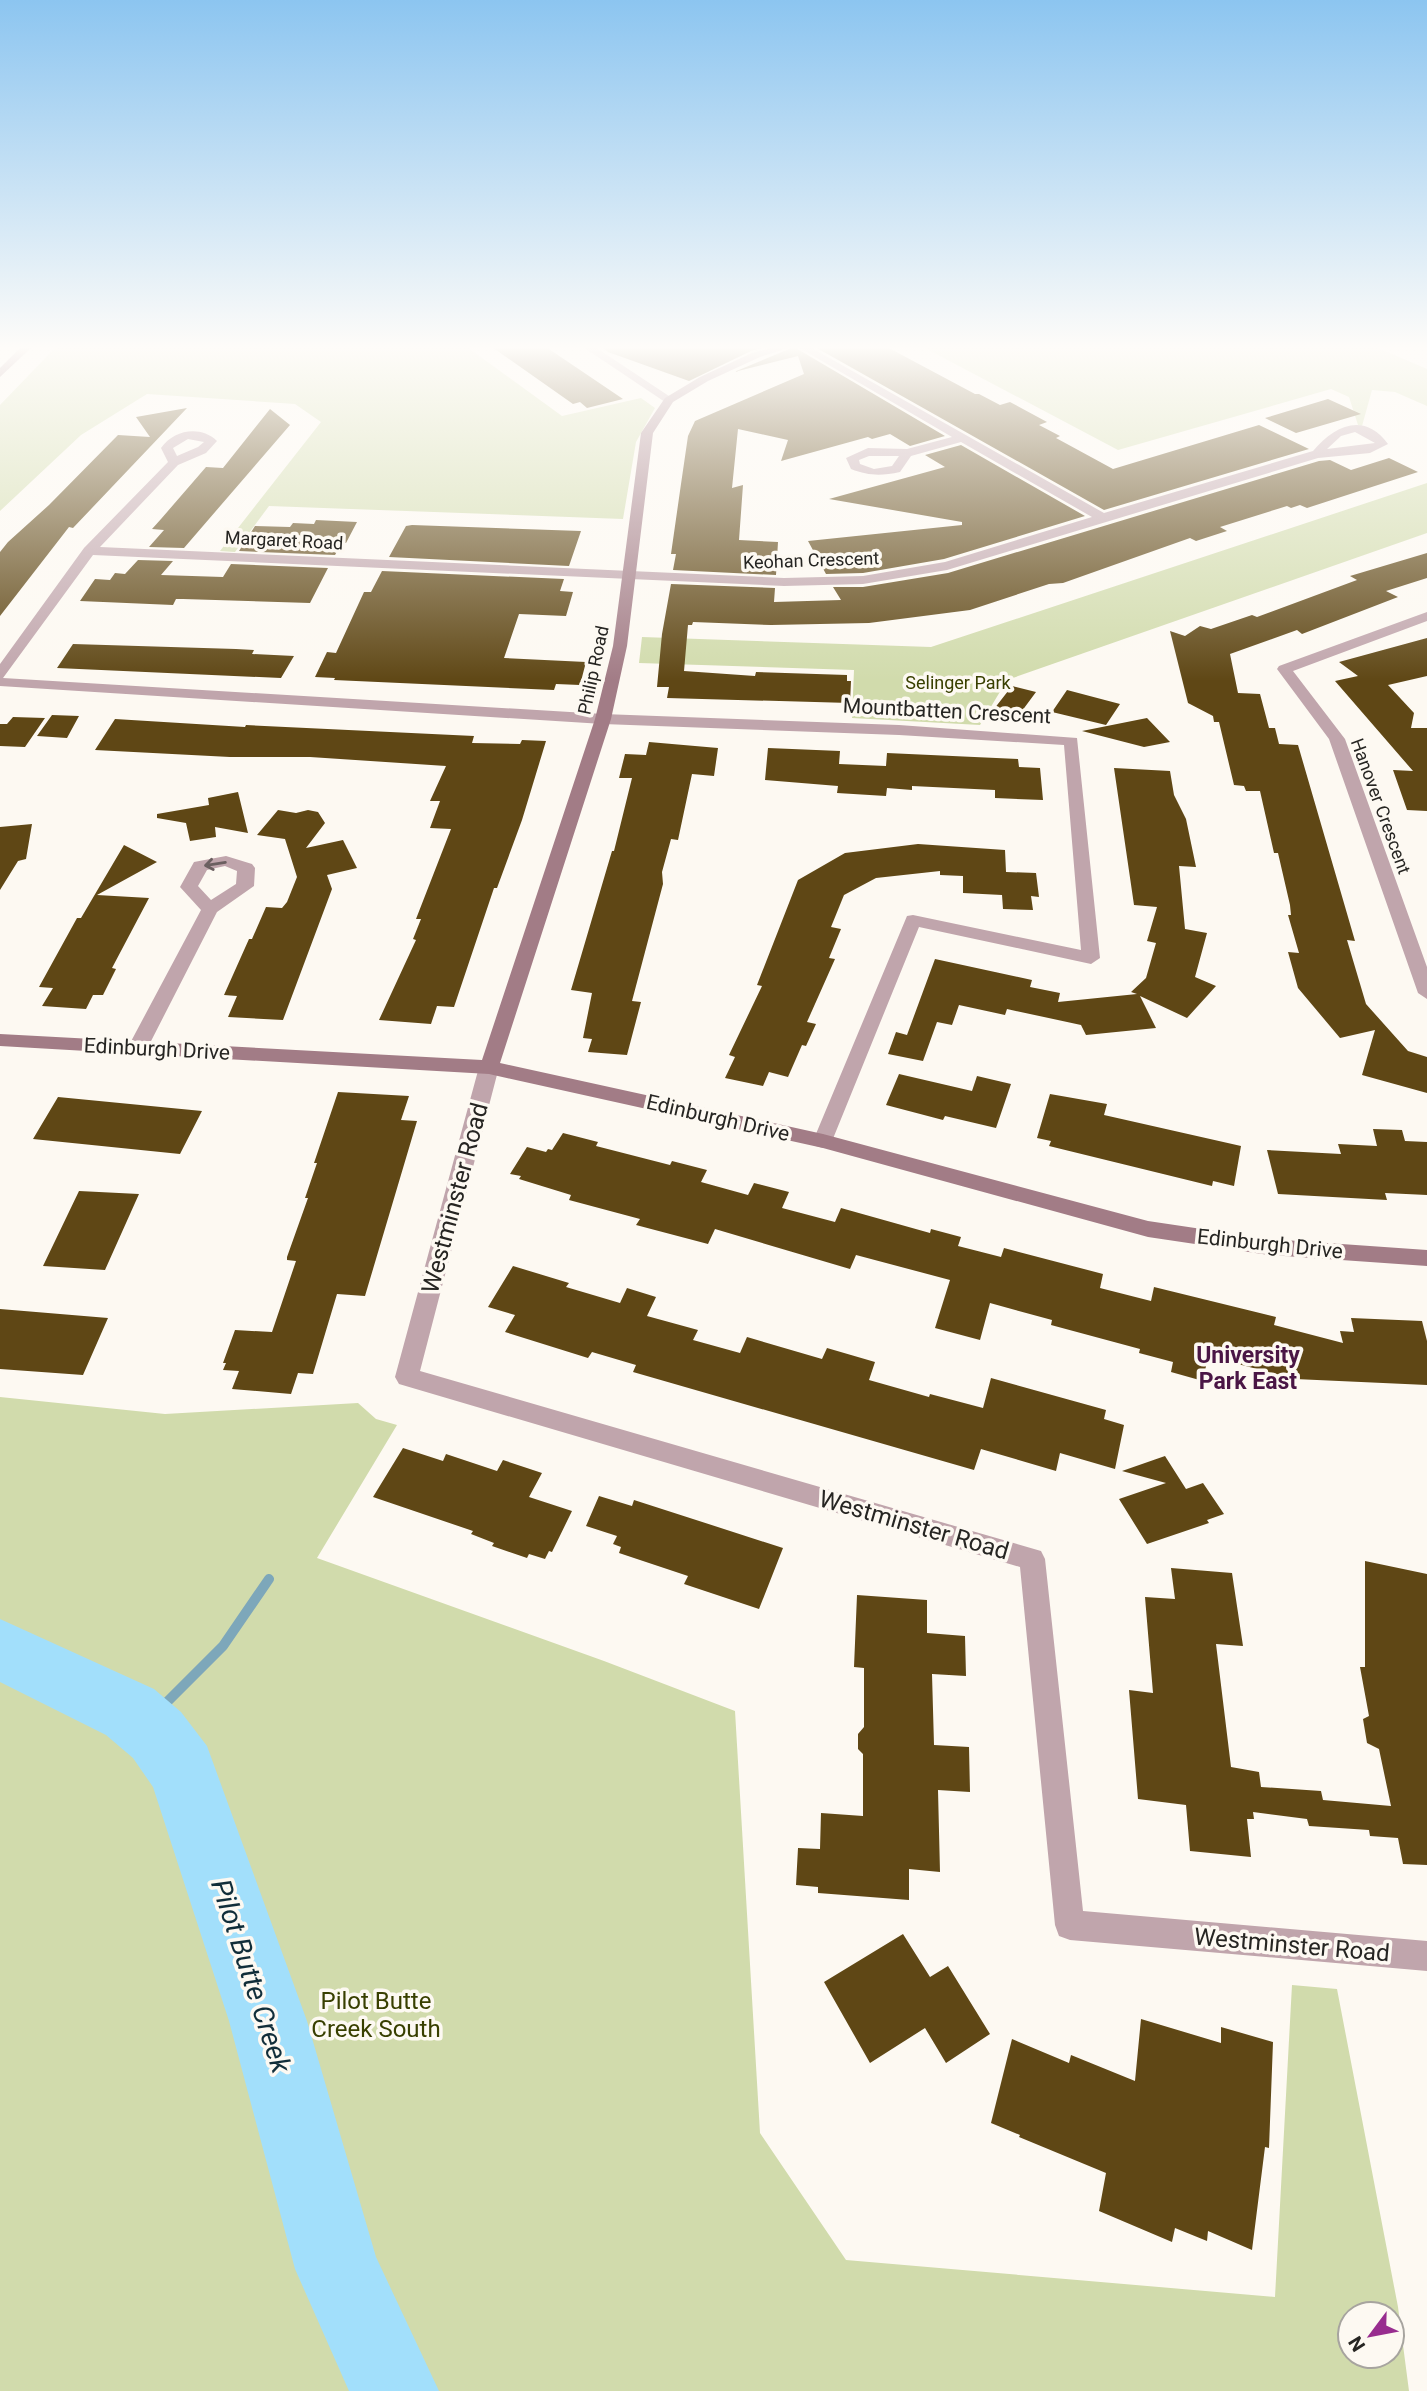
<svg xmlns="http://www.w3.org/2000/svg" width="1427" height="2391" font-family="Roboto,sans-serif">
<rect width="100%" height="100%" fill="#fdf9f2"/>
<!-- green -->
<path fill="#d1dbac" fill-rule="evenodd" d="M56,347H467L562,416L641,398L655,408L636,442L623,519L269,506L235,552L220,551L321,422L295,404L147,394L81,435L0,511V405Z
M923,347H1376L1427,369V406L1395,392L1372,390L1362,426L1358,425L1349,397L1331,389L1118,450Z
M1427,483V533L1007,680L980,725L852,718L854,670L639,663L642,637L931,647Z
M0,1397L165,1414L358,1403L376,1419L397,1425L317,1558L604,1661L735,1711L760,2133L846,2260L1275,2297L1292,1985L1337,1989L1398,2307L1409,2391H0ZM1350,2314H1392V2356H1350Z"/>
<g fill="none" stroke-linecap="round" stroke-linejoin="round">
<!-- stream -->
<path stroke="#7da7ba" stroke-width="10" d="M157,1735L152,1720L157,1712L223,1646L269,1579"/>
<!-- river -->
<path fill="#a2dffb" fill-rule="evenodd" d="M0,1619L154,1689L181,1712L207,1746L307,2021L376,2257L439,2391H349L295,2269L229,2021L153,1787L133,1758L106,1735L0,1682Z"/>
</g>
<!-- building -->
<path fill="#5f4715" d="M492,347H546L623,399L587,408L580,402L573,404Z
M602,347H766L751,351L689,381L608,352Z
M794,347L945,436L910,446L890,434L872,439L868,437L781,461L788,440L738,429L732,488L743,485L739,540L778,542L776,575L673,570L676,554H671L681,484L688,436L695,421L804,374L798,356L734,372Z
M815,347H887L975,394H979L1000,405L1010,402L1047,422L1039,425L1060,436L1056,438L1113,469L1259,425L1309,449L1104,510Z
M1328,399L1361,414L1296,433L1265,418Z
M187,408L73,528L69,527L0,616V552L8,542L49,505L118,435L150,437L136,417Z
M270,409L290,425L184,548L149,547L164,530L152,529L161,519L206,467L223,468Z
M961,445L1085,516L944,559L863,573L826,574L808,541L962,525V522L829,499L945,467L925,455Z
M1389,458L1418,472L1307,508L1300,505L1291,508L1287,506L1220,527L1227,531L1196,541L1190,538L1063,583L1049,584L970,610L869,623L771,625L693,622L692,625H688L684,671L755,676L756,672L847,675V681H851L850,703L667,698L669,687H657L662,634L671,584L775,588L774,602L841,600L833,587H863L948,573L1319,461L1330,460L1351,470Z
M316,520L357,522L346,543H342L335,555L239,551L255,526L290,527L293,523L314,524Z
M406,526L412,525L581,531L569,566L389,557Z
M1427,553V578L1386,591L1398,597L1302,634L1297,630L1230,654L1238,693L1260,694L1269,728H1275L1279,744L1298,745L1355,941L1347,940L1366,1004L1408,1051L1427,1057V1093L1362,1075L1375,1030L1340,1038L1298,988L1288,952L1299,953L1288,915H1291L1290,905L1278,853H1274L1260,791H1246L1244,786L1234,785L1219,722H1214L1213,716L1188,703L1170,631L1185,636L1200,626L1211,629L1252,615L1257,617L1357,580L1350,576Z
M138,560L173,561L161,575L223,577L231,564L328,568L310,603L183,599H176L173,605L80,601L95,579L110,580L115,573L125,574Z
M382,571L564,579L560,591L573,592L566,616L519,614L504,658L586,662L580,685L556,684L554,690L334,680L335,678L315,677L327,652L336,653L364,592H371Z
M1427,638V676L1388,685L1414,713L1411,728H1427V811L1407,810L1393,770L1413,771L1335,681L1358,676L1339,662Z
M73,644L236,649L254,650L252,654L294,656L281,678L57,668Z
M1012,686L1036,692L1019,715L994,709Z
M1067,690L1120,704L1106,725L1052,712Z
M52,715L79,716L67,738L37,736Z
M13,717L45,718L25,747L0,746V724H7Z
M1147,718L1170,742L1144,747L1082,731Z
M115,719L245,727L246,725L474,736L472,743L520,744L522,740L546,741L522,820L497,888H494L454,1007L437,1006L431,1024L379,1020L416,940L413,939L421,919H416L451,829L430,828L440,801H430L446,766L310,757H230L95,750Z
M649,742L718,748L714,776L692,774L678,840L671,839L662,872L663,884L632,1001L641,1002L627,1055L588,1052L592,1039L583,1038L592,993L571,990L612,851H614L632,778H619L625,754L646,755Z
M768,748L840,751L839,764L886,766L887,753L1018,759L1019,767L1040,768L1043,800L995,798V790L912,786V790L887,788L886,796L837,793L838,786L765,780Z
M1114,768L1170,771L1174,795L1186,819L1196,867L1179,866L1185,929L1207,933L1195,977L1216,986L1187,1018L1140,996L1156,1028L1086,1035L1081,1025L1007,1009L1005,1015L959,1005L952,1025L937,1022L923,1061L888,1054L896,1032L907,1035L935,959L1032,980L1030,987L1060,993L1058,1002L1137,994L1131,992L1146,978L1156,943L1147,941L1157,907L1134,905Z
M238,792L248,833L215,827L216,837L190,841L186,823L157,818V814L209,805L208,798Z
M278,810L296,813L308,810L318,812L325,823L306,848L343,840L357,868L327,875L332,889L283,1020L228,1017L237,996L224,995L249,939H252L266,907L282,908L287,902L297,877L285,839L257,835Z
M32,824L26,859L18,861L0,890V827Z
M918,844L1005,850L1006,872L1036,873L1039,897L1031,896L1033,910L1003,909L1002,895L963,893V876L940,875V871L876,878L844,895L831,927L841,929L829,958L835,959L807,1022L816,1024L806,1046L802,1045L788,1077L769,1072L763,1086L725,1078L735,1057L729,1055L762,986L757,985L798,880L845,853Z
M124,845L157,862L97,895L149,898L112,968L116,969L103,995H93L86,1009L42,1006L53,988L39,987L77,918H81Z
M899,1074L972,1091L977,1076L1011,1084L996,1128L945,1116L943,1120L886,1105Z
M338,1092L409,1096L401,1120L417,1121L365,1296L337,1294L313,1374L298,1373L291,1394L232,1389L239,1371L223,1370L226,1363H223L235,1330L272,1332L296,1261L287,1260V1257L308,1198H305L317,1163H314Z
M1050,1094L1107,1104L1104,1115L1241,1146L1234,1186L1213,1181L1212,1186L1049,1146L1051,1141L1037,1138Z
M58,1097L202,1111L180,1154L33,1139Z
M1373,1129L1402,1130L1405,1141L1427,1142V1195L1385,1193L1387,1200L1278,1194L1267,1150L1341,1154L1338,1144L1377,1146Z
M563,1133L598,1142L596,1146L670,1165L672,1161L707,1170L701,1182L748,1195L754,1183L789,1192L782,1208L835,1222L841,1208L930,1233L931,1229L961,1237L958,1246L1001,1257L1004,1248L1103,1274L1100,1288L1151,1301L1154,1287L1276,1317L1274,1325L1343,1343L1340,1331L1354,1332L1351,1318L1422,1321L1427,1341V1385L1295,1379L1208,1356L1203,1381L1171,1372L1173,1362L1139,1353L1140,1349L1051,1325L1052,1320L990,1303L980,1340L935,1328L950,1280L856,1255L850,1269L715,1229L708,1244L636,1225L640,1219L569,1200L571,1195L519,1179L521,1176L510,1174L527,1147L546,1152L548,1149L552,1150Z
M79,1191L139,1194L105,1270L43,1266Z
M513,1266L569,1283L566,1287L620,1303L627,1288L656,1297L647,1316L698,1330L693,1340L740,1353L747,1337L822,1359L827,1348L875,1362L869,1380L929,1397L930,1394L983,1408L991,1378L1106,1410L1104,1419L1124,1425L1115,1469L1060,1453L1056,1471L981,1449L974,1470L633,1372L636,1365L592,1352L588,1358L505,1332L515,1315L488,1307Z
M0,1309L108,1318L83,1375L0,1369Z
M403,1448L443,1461L446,1454L497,1471L503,1460L542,1473L529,1497L572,1511L552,1552L549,1551L545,1559L529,1554L527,1558L492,1546L494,1543L471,1534L473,1531L373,1497Z
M1165,1456L1186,1489L1203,1483L1224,1514L1207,1520L1209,1523L1147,1544L1119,1499L1166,1483L1122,1471Z
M599,1496L632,1506L634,1500L783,1548L759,1609L684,1584L688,1576L619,1553L621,1547L613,1544L617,1536L586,1526Z
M1365,1561L1427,1574V1865L1403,1864L1398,1838L1370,1836L1369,1830L1309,1826L1307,1819L1253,1812L1254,1819H1247L1251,1857L1190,1851L1186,1805L1138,1799L1129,1690L1153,1693L1145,1597L1175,1599L1171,1568L1232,1573L1243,1646L1216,1644L1231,1767L1259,1772L1261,1787L1321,1791L1323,1800L1391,1806L1379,1749L1367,1743L1363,1719L1369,1716L1360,1667H1365Z
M857,1595L927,1600V1633L965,1636L966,1676L932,1674L934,1745L969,1747L970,1792L938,1790L940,1872L909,1869V1900L818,1893V1887L796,1885L798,1848L820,1849L821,1813L863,1816V1754L858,1749V1734L864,1727V1668L854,1667Z
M903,1934L930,1977L948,1966L990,2034L946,2063L925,2028L870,2063L824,1982Z
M1141,2019L1221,2043V2027L1273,2042L1269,2148L1265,2147L1252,2250L1208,2231L1207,2241L1175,2228L1172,2242L1099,2211L1106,2173L1019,2137L1020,2135L991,2123L1012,2039L1069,2063L1071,2055L1135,2081Z"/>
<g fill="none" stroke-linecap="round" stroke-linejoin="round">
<!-- street -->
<path fill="#c0a5ac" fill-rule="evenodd" d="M583,347H595L675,400L665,402Z
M798,347H810L1104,513L1313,451C1334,426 1364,411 1388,444L1370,453L1318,458L947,570L863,584L784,586L93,555L3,678L603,714L899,725L1077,738L1100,958L1091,964L919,927L830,1146L823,1148L816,1146L813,1141L907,916L913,915L1081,950L1064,745L899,735L603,724L0,686V664L84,548L168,462L161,448C174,430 200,425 217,441L206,453L178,465L100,547L784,578L863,576L945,562L1092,517L961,442L911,456L900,472C881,476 869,476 851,469L846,458L868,448L907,449L952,437ZM1355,432L1375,443L1327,449L1341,436ZM188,439L204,442L198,447L177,456L173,448ZM869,456H899L892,466L874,469L860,464L859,460Z
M1427,612V621L1293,671L1345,739L1427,967V999L1418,993L1329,739L1277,669L1279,666Z
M226,856L252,864L255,868L254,886L217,912L148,1047L145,1052H131L128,1047L201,910L180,887L194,862ZM225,866L237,871L236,884L211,900L198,886L207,870Z
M489,1060L496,1062L499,1067L420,1371L1041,1551L1045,1559L1083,1911L1427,1941V1971L1070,1940L1059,1936L1055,1925L1020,1567L399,1384L395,1377L479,1067L482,1062Z"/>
<!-- secondary -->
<path fill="#a27c86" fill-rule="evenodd" d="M775,347H791L760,357L708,381L673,402L653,433L627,646L611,719L500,1063L823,1134L1148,1221L1269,1239L1427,1250V1266L1269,1255L1148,1237L823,1148L489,1074L0,1046V1034L482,1060L595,719L613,646L641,433L665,398L700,377L752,353Z"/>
<!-- primary -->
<path fill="#8c5e6b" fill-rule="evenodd" d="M21,347H32L0,377V368Z"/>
</g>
<!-- one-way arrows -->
<defs><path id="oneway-shaft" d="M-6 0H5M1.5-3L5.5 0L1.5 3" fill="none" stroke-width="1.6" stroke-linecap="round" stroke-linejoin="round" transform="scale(1.75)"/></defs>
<use stroke="#6b5f60" href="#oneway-shaft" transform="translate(215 864) rotate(171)"/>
<!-- sky -->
<linearGradient id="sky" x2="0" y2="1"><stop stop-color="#8cc5f0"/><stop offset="0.51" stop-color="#fefcf9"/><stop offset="1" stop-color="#fefcf9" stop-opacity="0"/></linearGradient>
<rect width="1427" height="681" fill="url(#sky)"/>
<g text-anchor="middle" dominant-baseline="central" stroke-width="7" stroke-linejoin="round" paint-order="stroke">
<!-- far-street labels -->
<g font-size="18" fill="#262522" stroke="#fdf9f2">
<text transform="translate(284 540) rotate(3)">Margaret Road</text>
<text transform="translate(811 560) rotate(-2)">Keohan Crescent</text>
<text transform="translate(593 670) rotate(-78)">Philip Road</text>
<text transform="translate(1381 806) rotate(70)">Hanover Crescent</text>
</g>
<!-- far-park labels -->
<g font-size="18" fill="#383f00" stroke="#fdf9f2">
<text x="958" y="682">Selinger Park</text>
</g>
<!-- street labels -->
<g font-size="21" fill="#262522" stroke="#fdf9f2">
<text transform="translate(947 711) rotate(3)">Mountbatten Crescent</text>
<text transform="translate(157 1049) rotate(3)">Edinburgh Drive</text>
<text transform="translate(718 1118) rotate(13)">Edinburgh Drive</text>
<text transform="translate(1270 1244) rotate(6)">Edinburgh Drive</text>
</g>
<!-- neighbourhood labels -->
<g font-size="23" font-weight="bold" fill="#4a1645" stroke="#fdf9f2">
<text x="1248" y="1355">University<tspan x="1248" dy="26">Park East</tspan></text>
</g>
<!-- near-street labels -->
<g font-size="24" fill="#262522" stroke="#fdf9f2">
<text transform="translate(455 1198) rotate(-75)">Westminster Road</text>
<text transform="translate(914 1525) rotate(16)">Westminster Road</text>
<text transform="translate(1292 1945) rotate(5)">Westminster Road</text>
</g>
<!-- near-park labels -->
<g font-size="24" fill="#383f00" stroke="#fdf9f2">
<text x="376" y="2001">Pilot Butte<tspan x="376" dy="28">Creek South</tspan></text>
</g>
<!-- near-water labels -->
<g font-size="28" font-style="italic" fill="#112e3a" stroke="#fdf9f2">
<text transform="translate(251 1976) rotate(72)">Pilot Butte Creek</text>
</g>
</g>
<!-- north arrow -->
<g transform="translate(1371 2335) rotate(238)"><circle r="33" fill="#fdf9f2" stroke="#a7a49f" stroke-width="2"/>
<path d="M0-5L12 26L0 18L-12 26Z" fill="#982d8f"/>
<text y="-10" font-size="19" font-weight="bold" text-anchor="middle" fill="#262522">N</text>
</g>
</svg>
